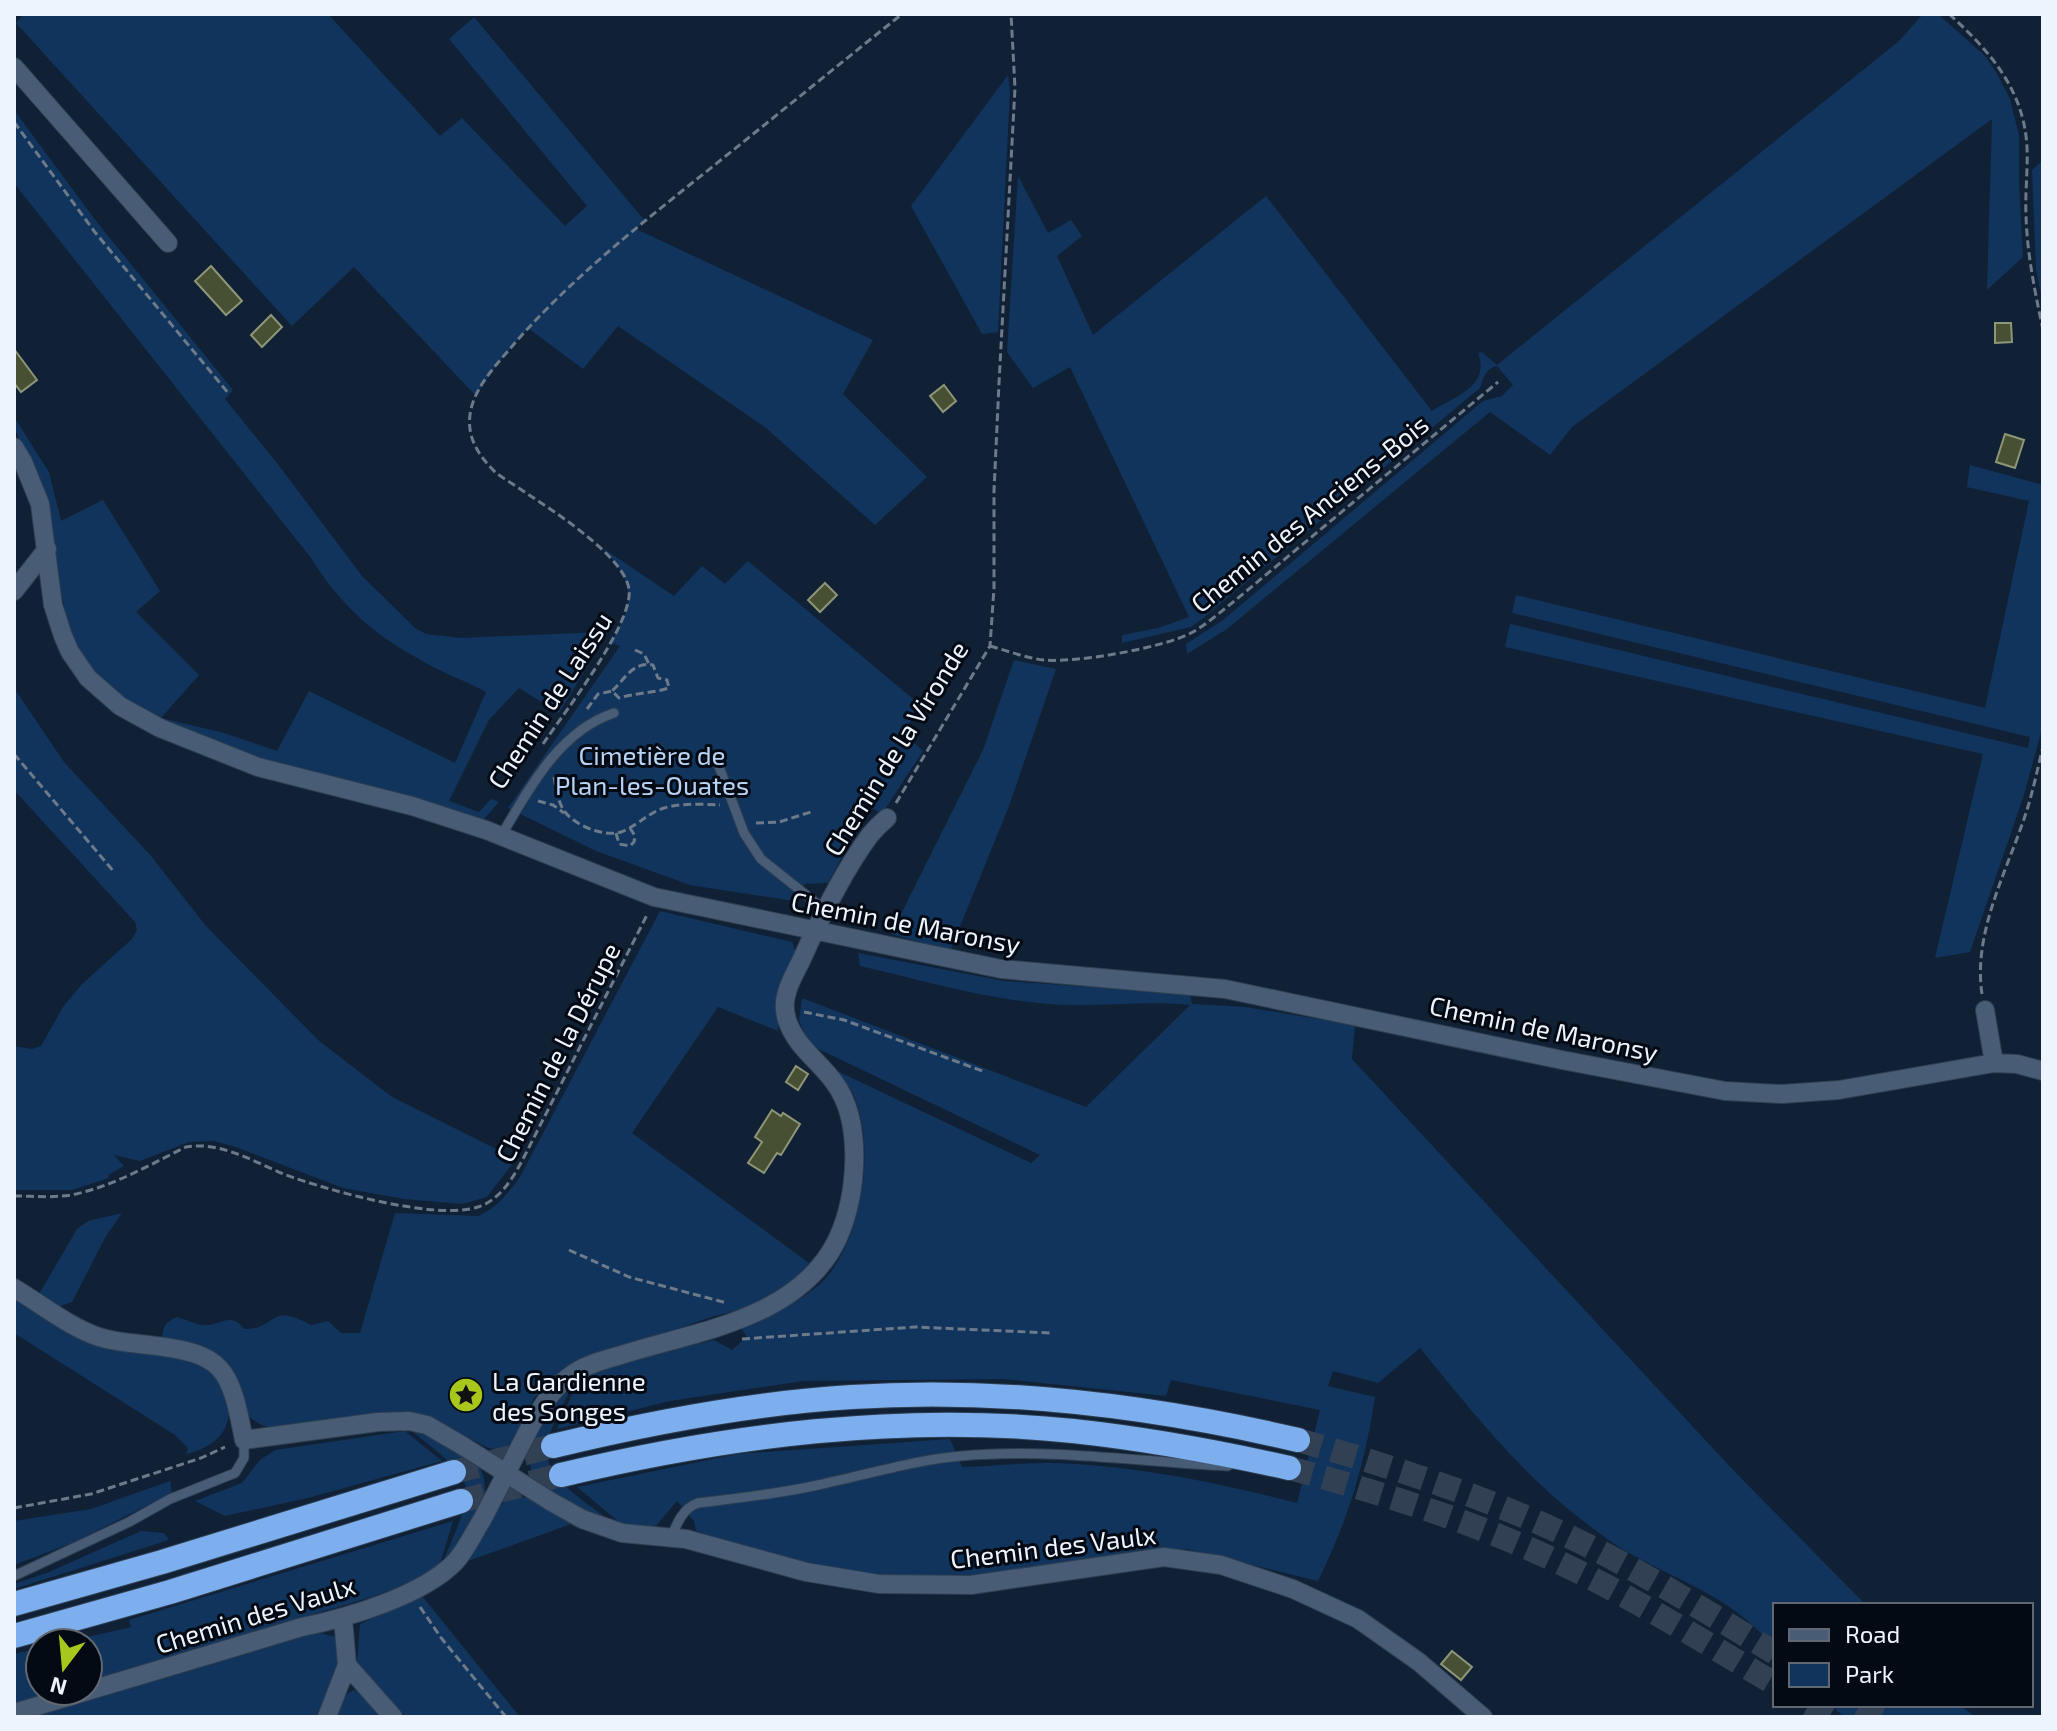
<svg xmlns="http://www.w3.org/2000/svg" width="2057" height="1731" font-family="'Exo 2',sans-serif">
<rect width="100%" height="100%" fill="#102135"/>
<!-- green -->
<path fill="#11345d" d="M24,14H328L440,136L462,118L565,226L587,206L449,39L474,17L645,221L636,229L873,340L843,394L927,477L875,525L766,428L618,326L583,369L528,328L497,364L476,396L354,267L292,326L16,23Z
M1923,14H1938L1985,56L1996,72L2010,99L2019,135V182L2023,257L1987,290L1992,119L1572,427L1550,455L1490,412L1227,629L1187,654L1186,644L1223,620L1483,401L1502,396L1513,385L1497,366C1486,368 1483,378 1480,388L1202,619L1191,627L1122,643V635L1158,628L1189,617L1070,367L1033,388L1007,352L1018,176L1048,233L1071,220L1082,236L1057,256L1093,335L1266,196L1432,411C1453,397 1491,387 1478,353L1482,352L1497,365L1899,41Z
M1008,75L1010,91L998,332L982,334L911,206Z
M14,110L96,221L233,390L225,399L277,463L362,576L415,628L426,634L460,638L601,632L610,629L559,713L519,688L489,720L449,801L479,812L491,799L499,802L483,820C452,810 422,798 390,791C304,770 129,736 81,653C58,612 60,564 50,518C48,507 46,494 41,483C33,460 14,441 14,417L49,472L61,521L103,500L160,591L136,612L199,675L161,718L224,733L277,751L309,691L455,763L486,692C464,680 440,672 419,659C371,633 340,604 311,558L14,183Z
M2043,160V303L2036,270L2032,170Z
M1970,465L2043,485V725L2024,795L1970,952L1935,958L1983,754L1505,647L1510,624L2028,748L2030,737L1512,613L1516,595L1985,708L2029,501L1967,487Z
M601,547L674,596L702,566L725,584L748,561L918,703L905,735L923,751L882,814L869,806L828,883L805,884L794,901L690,885L596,851L508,808L620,646L610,643C636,604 635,580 601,547Z
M1014,660L1056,669L1009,806L950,951L891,934L983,750Z
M14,688L64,762L151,856L206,926L318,1040L392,1097L516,1159L487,1197L463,1204L404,1199L343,1188L233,1146L213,1141L189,1142L140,1161L114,1155L124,1166L108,1175L109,1178L72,1190H14V1046L32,1049L41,1046L63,1007L82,984L132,939L137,930L135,922L14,790Z
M660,911L792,942L796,953L778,1008V1031L718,1007L632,1133L813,1266L793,1285L758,1305L711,1317L626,1347L603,1350L560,1374L534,1398L511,1443L502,1450L488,1448L436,1420L403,1411L276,1429L261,1425L248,1416L234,1371L216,1353L191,1343L162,1340C163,1327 165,1322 177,1317C185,1319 194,1324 202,1325C220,1327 230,1310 244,1329C278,1330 267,1301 311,1325L328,1321L341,1333H360L395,1213L478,1216C496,1209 509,1192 520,1177Z
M858,953L1004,981L1190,994L1192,1004L1245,1007L1355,1025L1352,1059L1734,1471L1866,1605H1775V1648C1731,1597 1689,1586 1633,1555C1614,1545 1595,1530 1578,1517C1517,1469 1469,1408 1420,1348L1378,1383L1333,1371L1328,1386L1375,1397C1365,1464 1348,1520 1318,1581L1187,1549L1129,1554L1040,1571L923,1581L847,1573L788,1560L696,1531L694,1521L677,1501L655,1527H630L619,1522L577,1487L737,1454L950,1439L962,1467C991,1466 1020,1463 1048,1463C1129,1464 1219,1483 1297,1503L1320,1410L1171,1380L1166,1396L1004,1379L803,1381L670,1401L557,1429L575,1387L572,1385C564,1405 545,1433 547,1455C549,1482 596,1509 616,1525L601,1521L543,1487L532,1476L529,1457L532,1442L540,1425L565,1387L596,1369L714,1340L732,1350L747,1337L740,1327C772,1314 813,1298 833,1269C863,1225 875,1146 854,1096C851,1088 843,1079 837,1071L1031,1163L1040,1155L808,1044L799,1020L802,998L1086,1107L1190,1005C1144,1000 1095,1008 1048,1004C985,999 921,980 860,966Z
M122,1213L106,1236L72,1302L57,1307L39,1294L77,1229L88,1221Z
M14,1297L74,1334L187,1357C237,1378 249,1440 186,1454L188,1448L175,1435L14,1333Z
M408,1428C423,1431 435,1438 449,1445C457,1450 469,1454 475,1461C503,1494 466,1541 442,1564C477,1480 481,1486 408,1428Z
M405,1431L442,1461L308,1498L225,1516L195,1501L242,1483L260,1460L275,1450Z
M170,1481L172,1493L72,1543L14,1565V1521L91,1509Z
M516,1497L531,1498L574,1523L468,1561C480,1538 489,1505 516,1497Z
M453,1521L439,1567C395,1593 348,1604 300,1618C229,1638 159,1662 88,1684V1643H61L131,1627L129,1620Z
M141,1531L164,1533L169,1540L14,1589V1584L49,1572Z
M422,1596L520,1717H403L357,1663L360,1624Z
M311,1631L336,1637L340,1656L320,1717H32Z
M40,1648V1691H63L14,1704V1654Z
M353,1690L368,1695L386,1717H333L342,1698Z
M1831,1705H1959L1976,1717H1844Z"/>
<!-- building -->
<path fill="#485033" stroke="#8d9677" stroke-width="2" d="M211,266L242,301L226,315L195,281Z
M271,315L282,327L262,347L251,335Z
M1995,323H2011L2012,342L1995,343Z
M14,349L37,380L21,392L14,383Z
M944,385L956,401L943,412L930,396Z
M2005,434L2024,440L2015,468L1996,462Z
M825,583L837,595L820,612L808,600Z
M796,1066L808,1074L798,1090L786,1082Z
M772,1110L781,1116L783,1113L800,1124L781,1155L777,1153L764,1173L748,1163L762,1142L755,1137Z
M1452,1651L1472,1667L1461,1680L1441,1664Z"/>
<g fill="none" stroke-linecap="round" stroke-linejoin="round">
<!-- highway-tunnel -->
<path stroke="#314153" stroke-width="24" stroke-dasharray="24 12" stroke-linecap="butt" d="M1298,1440C1390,1466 1481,1495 1568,1536C1640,1570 1707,1612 1775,1653
M1289,1468C1387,1494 1484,1525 1575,1570C1644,1604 1709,1645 1775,1684
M454,1472L553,1446
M461,1501L561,1475
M1809,1705L1829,1717
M1860,1705L1880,1717"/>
<!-- lane casing -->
<g stroke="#2f3f51" stroke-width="11">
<path id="lane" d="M718,764L744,833L761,859L825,910
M501,836C529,789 559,731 614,713
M671,1538C677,1523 683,1508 698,1503C738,1498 779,1494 818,1485C866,1475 913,1460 961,1456C1051,1448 1139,1462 1228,1466
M14,1576L129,1522L170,1499L235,1473L244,1458V1440"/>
</g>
<!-- street casing -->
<g stroke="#2f3f51" stroke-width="20">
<path id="street" d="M14,67L168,243
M14,447L23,462L40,504L53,605L63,636L70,652L88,678L120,706L160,728L258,767L412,806L486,830L654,897L1001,969L1225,989L1562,1060L1725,1091L1782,1094L1839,1090L1994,1063L2017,1064L2043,1071
M14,591L47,549
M1985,1010L1994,1063
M14,1288C41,1304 69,1327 99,1337C115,1342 132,1343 148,1345C225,1353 230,1368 244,1440L378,1422L409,1421L427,1425L463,1446
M529,1429C541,1407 553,1387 574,1373C591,1362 612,1358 631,1352C704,1330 800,1316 837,1240C857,1197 864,1122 834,1082C818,1060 796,1047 787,1020C785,1013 784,1003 786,996C788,985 795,973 800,963C818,923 844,870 870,835C875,829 881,823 887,818
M550,1501L582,1519L622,1533L686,1539L806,1572L879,1584L971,1585L1164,1557L1221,1565L1293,1589L1358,1619L1419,1662L1483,1717
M347,1665L393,1717
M14,1713L302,1627C347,1618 422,1596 455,1562C466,1550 473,1534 482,1520
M327,1717L347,1665L343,1618"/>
</g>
<!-- highway casing -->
<g stroke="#2f3f51" stroke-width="26">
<path id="highway" d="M553,1446C652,1422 751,1403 852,1397C1003,1387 1152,1406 1298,1440
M561,1475C729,1435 901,1413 1073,1431C1147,1439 1218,1452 1289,1468
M14,1604L162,1562L454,1472
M14,1636L170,1592L461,1501"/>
</g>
<!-- path -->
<path stroke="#6d7a8a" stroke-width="3" stroke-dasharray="8 4" stroke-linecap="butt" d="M1949,14C1990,51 2024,90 2027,147C2028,170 2025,192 2026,215C2027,254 2035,292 2043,330
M14,15L15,14
M14,122L94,231L229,394
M990,646C1008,651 1026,658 1044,660C1077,663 1162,648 1191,633C1206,625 1219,613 1232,603L1498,382
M635,650L644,654L649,664
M587,709L598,694L612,691L619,698C635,693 653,693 669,688L667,680L658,678L653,665C633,661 625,679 612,691
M543,744C564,713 634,623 629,589C623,550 529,496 496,473C478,455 465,436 471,409C477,384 498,363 514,344C576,273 650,217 722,159C782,111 842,62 902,14
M14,754L115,873
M554,777C556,788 558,803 565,812C576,826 604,837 621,832C637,826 648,813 664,808C682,803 702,804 720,805
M538,801L553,805L564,813
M896,803L990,646L994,588V491L999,383L1015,88L1011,14
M756,823L779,822L814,811
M616,833L619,844L630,846L634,842L635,836L630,828
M1982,994C1973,934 2005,875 2024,819C2032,796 2037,771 2043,747
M804,1012L844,1020L985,1072
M14,1196C33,1196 52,1198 71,1195C112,1187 149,1165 186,1147C221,1141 254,1162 286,1175C327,1190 436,1221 478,1207C500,1200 513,1178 523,1159L647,915
M569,1250L629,1277L727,1303
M742,1339L915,1327L1051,1333
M14,1508L91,1494L201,1458L225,1447
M420,1607L442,1639L506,1717"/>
<!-- lane -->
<use href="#lane" stroke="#485c75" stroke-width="9"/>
<!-- street -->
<use href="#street" stroke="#485c75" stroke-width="18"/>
<!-- highway -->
<use href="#highway" stroke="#7dafee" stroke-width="24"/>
<!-- street-bridge casing -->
<g stroke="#2f3f51" stroke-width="20" stroke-linecap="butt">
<path id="street-bridge" d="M463,1446L550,1501
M482,1520L529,1429"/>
</g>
<!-- street-bridge -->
<use href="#street-bridge" stroke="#485c75" stroke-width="18"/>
</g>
<!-- icons -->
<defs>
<g id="sight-disc" transform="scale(1.8)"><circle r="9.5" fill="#a8c71d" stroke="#040a13"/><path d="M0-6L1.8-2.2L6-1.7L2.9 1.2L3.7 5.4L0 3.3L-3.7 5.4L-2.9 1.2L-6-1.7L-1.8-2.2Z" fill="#111"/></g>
</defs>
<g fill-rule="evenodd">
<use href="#sight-disc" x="466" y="1395"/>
</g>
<g text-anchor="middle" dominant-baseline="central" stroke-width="6" stroke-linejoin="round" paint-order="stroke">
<!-- street labels -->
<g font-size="26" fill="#edf4fd" stroke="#040a13">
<text transform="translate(1309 513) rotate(-39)">Chemin des Anciens-Bois</text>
<text transform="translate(549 700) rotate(-57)">Chemin de Laissu</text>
<text transform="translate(895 748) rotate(-58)">Chemin de la Vironde</text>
<text transform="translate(906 922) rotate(11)">Chemin de Maronsy</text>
<text transform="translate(1544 1028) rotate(12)">Chemin de Maronsy</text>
<text transform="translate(557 1052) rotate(-63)">Chemin de la Dérupe</text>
<text transform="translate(1053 1546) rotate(-7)">Chemin des Vaulx</text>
<text transform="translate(255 1614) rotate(-17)">Chemin des Vaulx</text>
</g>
<!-- park labels -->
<g font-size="26" fill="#b8d2f4" stroke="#040a13">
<text x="652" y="754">Cimetière de<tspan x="652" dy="30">Plan-les-Ouates</tspan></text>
</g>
<!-- poi labels -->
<g font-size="26" fill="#edf4fd" stroke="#040a13" text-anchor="start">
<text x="492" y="1380">La Gardienne<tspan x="492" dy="30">des Songes</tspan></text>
</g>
</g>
<!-- border -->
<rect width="2057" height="1731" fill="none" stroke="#edf4fd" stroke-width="32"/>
<!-- legend -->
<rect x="1773" y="1603" width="260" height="104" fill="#040a13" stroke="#616871" stroke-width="2"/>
<rect x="1789" y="1629" width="40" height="12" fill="#485c75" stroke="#616871" stroke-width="2"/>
<text x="1845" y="1643" font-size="24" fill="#edf4fd">Road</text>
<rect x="1789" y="1663" width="40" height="24" fill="#11345d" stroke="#616871" stroke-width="2"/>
<text x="1845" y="1683" font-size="24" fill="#edf4fd">Park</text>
<!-- north arrow -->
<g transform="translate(64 1667) rotate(196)"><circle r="38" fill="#040a13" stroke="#616871" stroke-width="2"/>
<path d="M0-6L14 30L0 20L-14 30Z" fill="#a8c71d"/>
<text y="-12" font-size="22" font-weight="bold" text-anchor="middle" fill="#edf4fd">N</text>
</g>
</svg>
